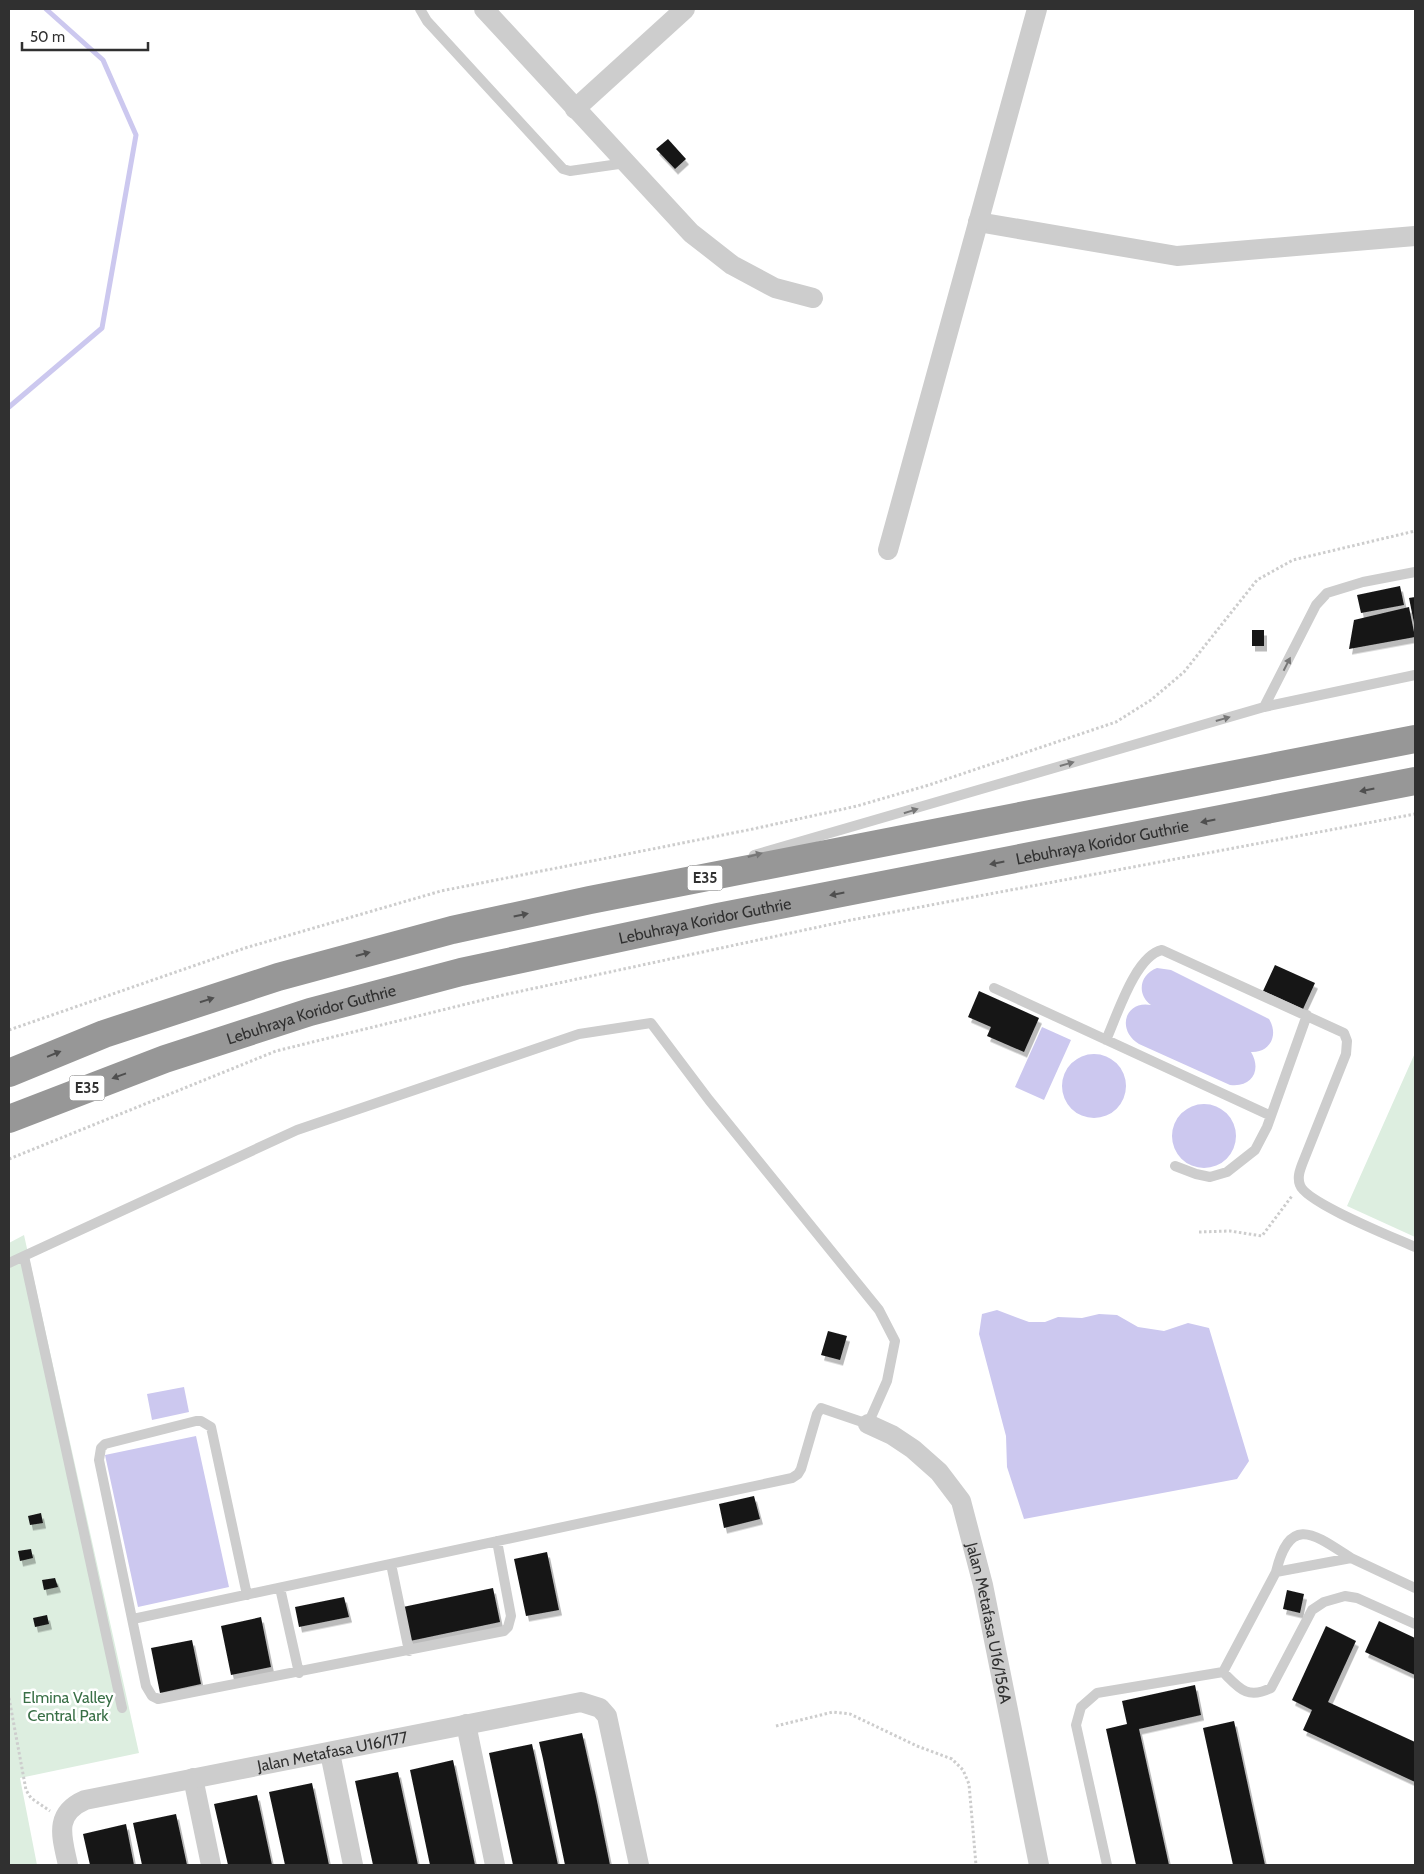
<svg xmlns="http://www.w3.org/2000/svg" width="1424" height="1874" font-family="Cabin,sans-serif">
<defs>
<filter id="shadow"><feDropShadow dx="3" dy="5.5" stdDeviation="0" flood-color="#0004"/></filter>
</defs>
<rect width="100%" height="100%" fill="#fff"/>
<!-- green -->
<path fill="#ddeee0" d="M1415,1053V1237L1347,1206Z
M24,1235L139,1753L20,1778L37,1865H9V1243Z"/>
<!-- water -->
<path fill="#ccc8ef" d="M1157,968L1171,970L1269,1019C1279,1035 1270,1053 1251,1052C1262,1070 1252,1088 1230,1085L1139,1044C1116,1030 1125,1000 1151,1005C1136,994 1140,974 1157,968Z
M1042,1027L1071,1040L1044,1100L1015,1087Z
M1062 1086a32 32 0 1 1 64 0a32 32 0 1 1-64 0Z
M1172 1136a32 32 0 1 1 64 0a32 32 0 1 1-64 0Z
M997,1310L1029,1322H1045L1058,1317L1082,1318L1099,1314L1117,1315L1138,1327L1164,1331L1188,1323L1209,1328L1249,1461L1237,1479L1024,1519L1007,1467L1006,1436L979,1334L982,1314Z
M184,1387L189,1412L152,1420L147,1394Z
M196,1436L229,1587L138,1607L105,1455Z"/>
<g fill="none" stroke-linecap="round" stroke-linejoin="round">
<!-- stream -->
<path stroke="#ccc8ef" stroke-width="5" d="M9,407L102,328L136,135L103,60L46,9"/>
</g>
<!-- building -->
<path fill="#171717" filter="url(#shadow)" d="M668,139L686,159L675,169L656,149Z
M1400,586L1404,605L1361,613L1357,595Z
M1415,597V623H1414L1409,598Z
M1409,607L1415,637L1349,649L1354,620Z
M1252,630H1264V646H1252Z
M1275,965L1315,983L1303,1009L1263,991Z
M979,991L1039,1018L1024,1052L987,1036L991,1027L968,1017Z
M828,1331L847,1336L840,1360L821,1355Z
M754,1496L760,1519L724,1528L719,1504Z
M41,1513L43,1523L30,1525L28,1516Z
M31,1549L33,1558L20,1561L18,1551Z
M547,1552L559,1610L526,1616L514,1559Z
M55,1578L58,1587L44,1590L42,1580Z
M493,1588L500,1622L410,1641L403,1607Z
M1287,1590L1304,1594L1300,1613L1283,1609Z
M344,1597L349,1617L299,1627L295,1607Z
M47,1615L49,1624L35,1627L33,1618Z
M261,1617L271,1667L231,1675L221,1626Z
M1379,1621L1415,1638V1675L1365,1652Z
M1326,1626L1356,1641L1328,1702L1415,1742V1782L1303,1730L1312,1710L1292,1700Z
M192,1640L201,1684L160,1693L151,1648Z
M1195,1685L1201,1715L1139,1729L1169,1865H1136L1106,1729L1127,1724L1122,1701Z
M1234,1721L1265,1865H1233L1203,1728Z
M582,1733L596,1796L610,1865H565L543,1759L539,1742Z
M532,1744L552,1837L558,1865H513L496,1786L489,1753Z
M453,1760L475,1865H430L410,1770Z
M398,1772L418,1865H373L355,1781Z
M312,1783L329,1865H285L269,1792Z
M257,1795L272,1865H228L214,1804Z
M176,1814L187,1865H142L133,1823Z
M126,1824L134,1865H90L83,1834Z"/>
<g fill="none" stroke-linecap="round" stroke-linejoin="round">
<!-- path -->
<path stroke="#cdcdcd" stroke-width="3" stroke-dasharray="2.5 2.5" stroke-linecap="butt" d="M9,1030L245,948L441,891L753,829L857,806L929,785L1116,722L1151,700L1184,672L1257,580L1293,560L1415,531
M9,1159L276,1051L503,995L851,920L1415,814
M1199,1232L1230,1231L1262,1236L1292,1196
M9,1698L26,1790L31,1798L50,1811
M776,1726L833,1712L850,1714L917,1746L952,1759L963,1770L969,1784L976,1865"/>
<!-- service -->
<path stroke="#cdcdcd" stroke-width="10" d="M420,9L427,21L563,169L570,171L626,163
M1264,707L1316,605L1327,593L1363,582L1415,572
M754,855L1264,707L1415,675
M994,988L1269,1115
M1106,1040C1117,1016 1135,956 1162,950L1344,1033L1347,1041L1346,1054L1303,1162C1300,1170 1297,1177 1300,1185C1306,1203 1395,1238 1415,1247
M1175,1166L1196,1174L1210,1177L1227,1172L1255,1150L1267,1127L1307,1015
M9,1263L24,1256
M391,1564L409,1651
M1276,1572C1290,1514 1314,1534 1351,1558
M280,1588L299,1673
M247,1595L211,1427L201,1421H196L105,1444L101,1448L99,1460L146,1686L152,1696L158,1699L504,1631L508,1627L511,1616L497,1541
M1223,1672C1239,1688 1247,1700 1271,1688L1312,1610L1324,1602L1345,1596L1357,1598L1415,1624
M122,1708L24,1256L297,1130L579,1034L651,1023L709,1100L879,1310L895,1341L887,1381L868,1424L821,1408L817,1414L801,1469L798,1474L792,1478L133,1619
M1107,1865L1076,1725L1081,1707L1097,1693L1223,1672L1276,1572L1351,1558L1415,1588"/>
<!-- minor -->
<g stroke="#cdcdcd" stroke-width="20">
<path d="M484,9L691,233L732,265L775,288L813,298"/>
<path d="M575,109L685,9"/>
<path d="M978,222L1177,256L1415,236"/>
<path d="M888,550L1037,9"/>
<path id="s1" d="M868,1424L892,1435L913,1449L939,1472L961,1501L983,1585L1039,1865"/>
<path d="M466,1724L495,1865"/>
<path d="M330,1753L353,1865"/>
<path d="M193,1778L211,1865"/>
<path id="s2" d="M68,1865C62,1837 53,1814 85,1800L581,1702L600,1708L607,1716L639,1865"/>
</g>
<!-- motorway -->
<g stroke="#979797" stroke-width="28">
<path d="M9,1073L104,1034L278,977L452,930L590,900L1415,739"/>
<path id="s3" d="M9,1119L165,1059L310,1012L461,972L718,917L1415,781"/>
</g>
</g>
<!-- one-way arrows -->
<defs><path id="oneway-solid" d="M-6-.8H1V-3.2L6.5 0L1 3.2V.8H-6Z" transform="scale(1.25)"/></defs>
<g fill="#777">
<use href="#oneway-solid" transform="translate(1287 664) rotate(-63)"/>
<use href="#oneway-solid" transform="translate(1223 719) rotate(-16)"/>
<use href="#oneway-solid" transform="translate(1067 764) rotate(-16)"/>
<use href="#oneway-solid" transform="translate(911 811) rotate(-17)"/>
<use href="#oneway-solid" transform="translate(755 855) rotate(-15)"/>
</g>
<g fill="#4f4f4f">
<use href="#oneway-solid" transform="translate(1367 790) rotate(169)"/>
<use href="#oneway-solid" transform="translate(1208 821) rotate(169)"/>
<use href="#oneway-solid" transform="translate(997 863) rotate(169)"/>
<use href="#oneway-solid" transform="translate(837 894) rotate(169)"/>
<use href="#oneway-solid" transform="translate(521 915) rotate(-12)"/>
<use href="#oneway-solid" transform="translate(363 954) rotate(-15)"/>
<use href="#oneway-solid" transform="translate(207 1000) rotate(-18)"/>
<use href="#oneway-solid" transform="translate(54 1054) rotate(-22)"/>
<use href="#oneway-solid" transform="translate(119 1076) rotate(160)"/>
</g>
<g text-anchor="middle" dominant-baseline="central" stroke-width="5" stroke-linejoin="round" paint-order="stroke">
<!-- shield labels -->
<g fill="#fff" stroke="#6e6e6e" stroke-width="1">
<rect x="687.5" y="865.5" width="35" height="25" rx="4"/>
<rect x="69.5" y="1075.5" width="35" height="25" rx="4"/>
</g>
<g font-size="15" font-weight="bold" fill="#303030">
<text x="705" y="878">E35</text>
<text x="87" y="1088">E35</text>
</g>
<!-- street labels -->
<g font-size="16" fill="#303030" stroke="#fff">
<text stroke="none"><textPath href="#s3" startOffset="1130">Lebuhraya Koridor Guthrie</textPath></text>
<text stroke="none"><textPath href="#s3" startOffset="725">Lebuhraya Koridor Guthrie</textPath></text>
<text stroke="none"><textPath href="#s3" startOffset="320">Lebuhraya Koridor Guthrie</textPath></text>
<text stroke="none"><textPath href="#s1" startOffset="248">Jalan Metafasa U16/156A</textPath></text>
<text stroke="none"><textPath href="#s2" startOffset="328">Jalan Metafasa U16/177</textPath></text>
</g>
<!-- park labels -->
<g font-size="16" fill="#396f46" stroke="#fff">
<text x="68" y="1697">Elmina Valley<tspan x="68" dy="18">Central Park</tspan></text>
</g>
</g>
<!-- border -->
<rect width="1424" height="1874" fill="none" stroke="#303030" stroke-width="20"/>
<!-- scale -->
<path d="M22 42v8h126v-8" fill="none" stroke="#303030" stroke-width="2.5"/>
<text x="30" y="42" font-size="15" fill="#303030" stroke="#ffffff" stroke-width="4" paint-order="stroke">50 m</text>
</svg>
